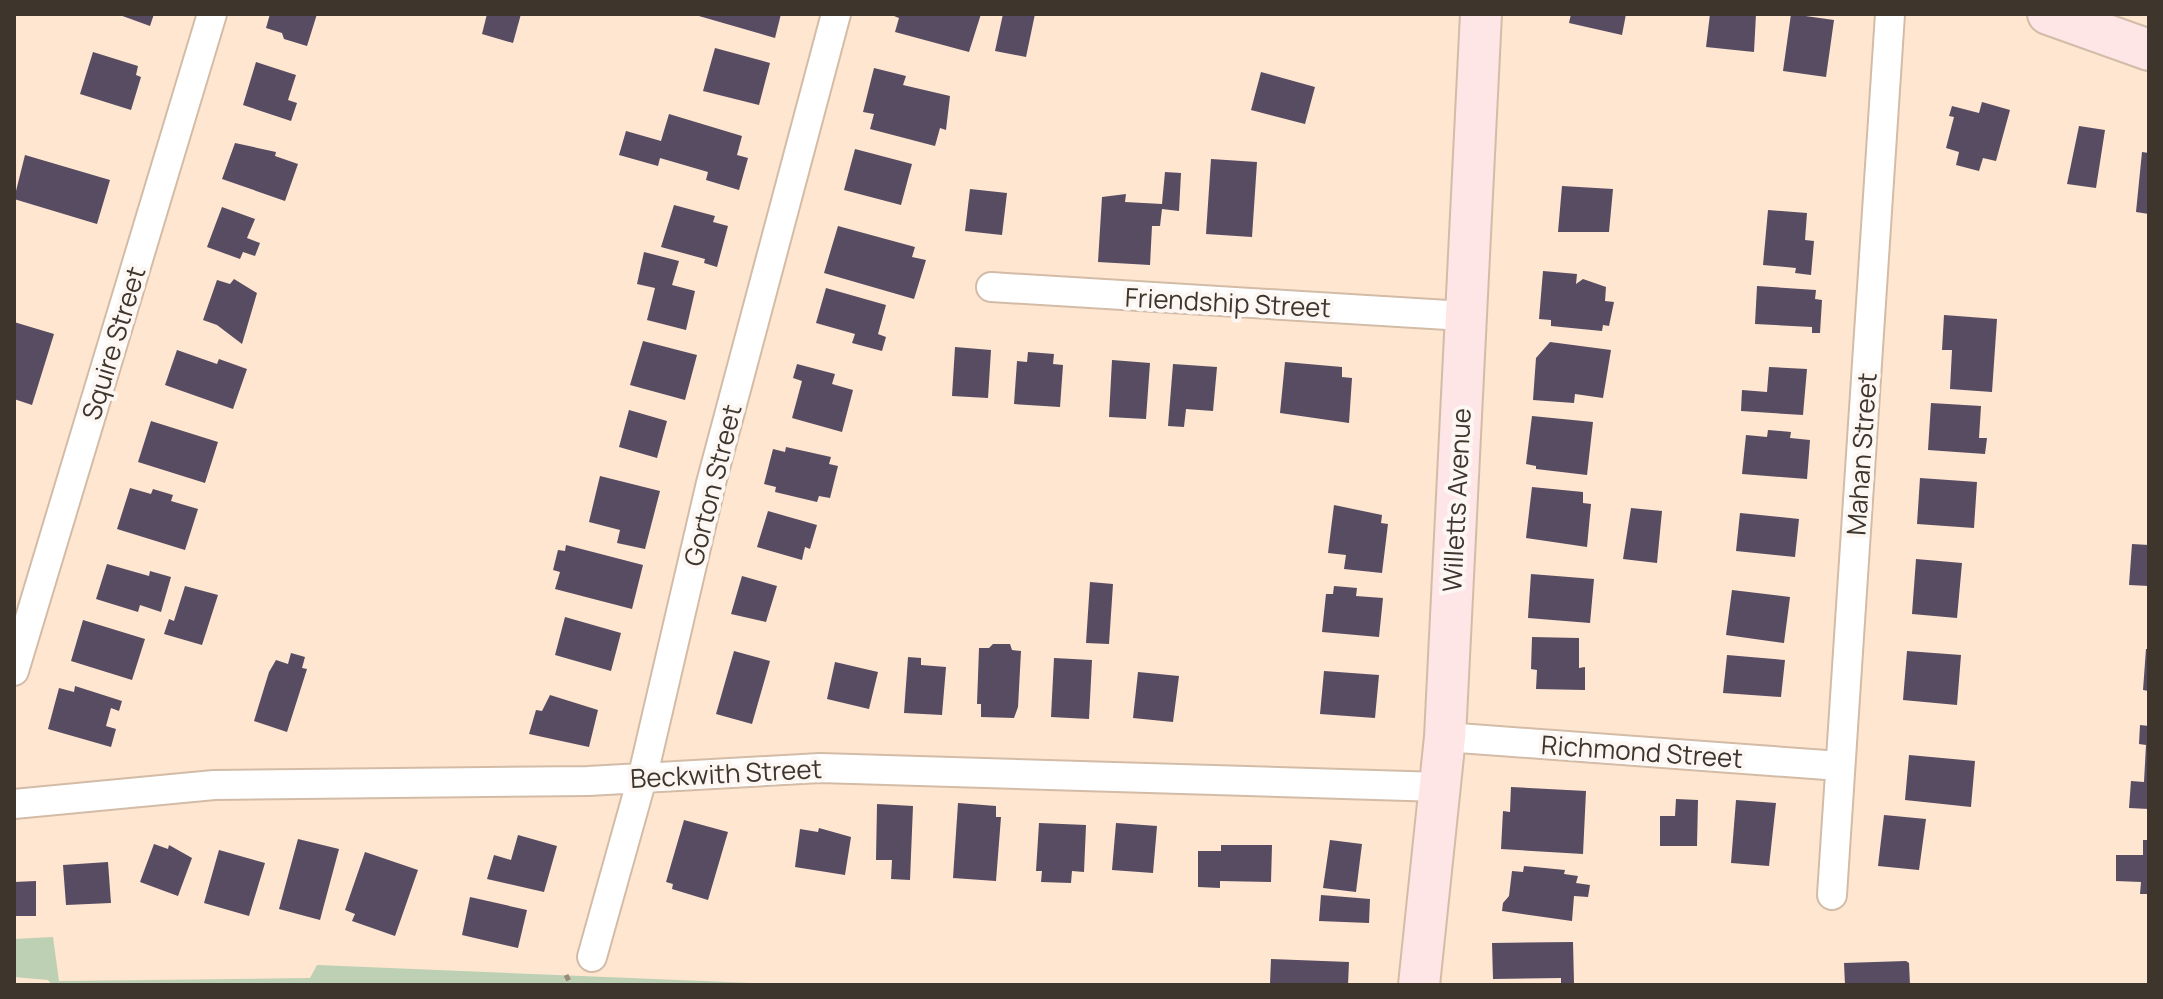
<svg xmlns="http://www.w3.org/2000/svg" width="2163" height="999" font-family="Manrope,sans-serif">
<rect width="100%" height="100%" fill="#fee6d1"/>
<!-- green -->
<path fill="#bed0b3" d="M53,937L59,981L310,978L317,965L802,985H52L48,980L14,977V939Z"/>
<!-- building -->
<path fill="#574c62" d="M117,14H154L150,26Z
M270,14H317L307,46L284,39L282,33L266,28Z
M487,14H521L513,43L482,34Z
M692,14H781L775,38Z
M889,14H981L969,52L895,32L899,18Z
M1003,14H1035L1026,57L995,51Z
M1571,14H1626L1622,35L1569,23Z
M1710,14H1756L1754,52L1706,47Z
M1791,14L1834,20L1826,77L1783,71Z
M715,48L770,63L759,105L703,91Z
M93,52L138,66L136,75L141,77L131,110L80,94Z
M256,62L296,75L288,100L297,103L291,121L243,105Z
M874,68L906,76L903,85L950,96L946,130L940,128L935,146L870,129L874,114L863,112Z
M1261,72L1315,87L1305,124L1251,110Z
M1982,102L2010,110L1996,161L1983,158L1979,171L1956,165L1959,152L1946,148L1954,117L1949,116L1952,106L1979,113Z
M669,114L742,136L737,155L748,158L739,190L706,180L708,172L660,158L658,166L619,155L626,131L661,141Z
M2079,126L2105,130L2096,188L2067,184Z
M235,143L276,152L275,156L298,164L285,201L222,179Z
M855,149L912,164L901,205L844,190Z
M2142,152L2149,153V214L2136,212Z
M25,155L110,180L97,224L14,199Z
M1211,159L1257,162L1252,237L1206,234Z
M1165,172L1181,173L1179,211L1162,209L1160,226H1152L1150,265L1098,262L1102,197L1126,194L1125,202L1162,204Z
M1562,186L1613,189L1609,232H1558Z
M970,189L1007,193L1002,235L965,231Z
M674,205L715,216L713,222L728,226L717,267L704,263L705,259L661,247Z
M222,207L255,219L247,238L260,243L255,256L243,252L240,259L207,247Z
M1768,210L1807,213L1805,240L1814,241L1811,275L1795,273L1796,268L1763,265Z
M838,226L915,247L912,257L926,260L914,299L824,273Z
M644,252L679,261L672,285L695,291L686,330L647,320L655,288L637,284Z
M1543,271L1577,274L1576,284L1583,279L1606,287L1605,301L1614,302L1609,326L1603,325L1602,331L1551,326V320L1539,319Z
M234,279L257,293L242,344L217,325L203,320L217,280L230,284Z
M1757,286L1816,290L1815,299L1822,300L1820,333H1812V327L1755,324Z
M826,288L886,305L878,334L886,337L882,351L852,343L855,334L816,323Z
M1944,315L1997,319L1992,392L1950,389L1952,350H1942Z
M14,322L54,334L32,405L14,399Z
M643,341L697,355L685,400L630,385Z
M1550,342L1611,350L1603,398L1575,394L1574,403L1533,400L1536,358Z
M955,347L991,350L988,398L952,396Z
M177,350L217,364L219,359L247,369L233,409L165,385Z
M1028,352L1054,354L1053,364L1063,365L1060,407L1014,404L1017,361L1027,362Z
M1112,360L1150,363L1146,419L1109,417Z
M1285,362L1342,367V377L1352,378L1349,423L1280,413Z
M797,364L835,374L832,384L853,390L842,432L792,418L802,381L793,378Z
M1173,364L1217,367L1213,411L1186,409L1184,427L1168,426Z
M1769,367L1807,369L1803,415L1741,411L1742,390L1767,392Z
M1931,403L1981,406L1979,438H1987L1985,454L1928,450Z
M629,410L667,421L657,458L619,447Z
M1532,416L1593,422L1587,475L1536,469V466L1526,464Z
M151,421L218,442L205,483L138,462Z
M1768,430L1791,432L1790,438L1810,440L1807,479L1742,474L1746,435L1767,437Z
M786,447L831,457L829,464L838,466L830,498L819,496L817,502L775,492L776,487L764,484L773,449L785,452Z
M600,476L660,491L645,549L617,543L620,530L589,522Z
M1920,478L1977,482L1974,528L1917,524Z
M1532,487L1583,492V503L1591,504L1587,547L1526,538Z
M130,488L151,494L153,489L173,495L171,501L198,509L185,550L117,529Z
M1334,505L1382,515L1381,523L1388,524L1382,573L1344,569L1346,555L1328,553Z
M1631,508L1662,511L1657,563L1623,559Z
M768,511L817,525L810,549L805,547L802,560L757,547Z
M1740,513L1799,519L1795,557L1736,551Z
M2132,544L2149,545V586L2129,585Z
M566,545L643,565L632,609L555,589L560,572L553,570L558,550L565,551Z
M1916,559L1962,563L1957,618L1912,614Z
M107,564L149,576L150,571L171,577L161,612L140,605L138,612L96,599Z
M1531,574L1594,579L1590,623L1528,618Z
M742,576L777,586L766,622L731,614Z
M1090,582L1113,584L1109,644L1086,643Z
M185,586L218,595L202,645L164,634L169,619L174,621Z
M1334,586L1357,588L1356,596L1383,598L1379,637L1322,632L1326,594H1333Z
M1732,590L1790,597L1784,643L1726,635Z
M565,617L621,633L611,671L555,655Z
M83,620L145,639L132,680L71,661Z
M1532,637L1579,638V668L1585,667V690L1536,689L1537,670L1531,669Z
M993,644H1010L1012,650L1021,651L1018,707L1014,718L981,717V704H977L979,648H989Z
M2146,649H2149V691L2143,690Z
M734,651L770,661L752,724L716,714Z
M1907,651L1961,655L1957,705L1903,700Z
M291,653L305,657L302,668L307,669L287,732L254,721L269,672L276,660L288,664Z
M1727,655L1785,660L1781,697L1723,693Z
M908,657L921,658V665L946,667L942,715L904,713Z
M1054,658L1092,660L1089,719L1051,717Z
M835,662L878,672L869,709L827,699Z
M1324,671L1379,675L1375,718L1320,714Z
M1138,672L1179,676L1173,722L1133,718Z
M75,686L122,701L119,711L111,708L106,726L116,729L111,747L48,729L59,688L74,692Z
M550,695L598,710L589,747L529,734L536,710L542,711Z
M2140,725L2149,726V809L2129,808L2131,781L2144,782L2146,745L2139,744Z
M1909,755L1975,761L1971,807L1905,800Z
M1511,787L1586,791L1583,854L1501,849L1503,811L1510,812Z
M1676,799L1698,800L1697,846H1660V816H1675Z
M1736,800L1776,803L1769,866L1731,863Z
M958,803L996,806V817H1001L996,881L953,878Z
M877,804L913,806L910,880L891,879L892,860H876Z
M1884,815L1926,819L1919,870L1878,866Z
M684,820L728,832L708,900L672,889L673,884L666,882Z
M1039,823L1086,825L1084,872L1072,871L1071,883L1041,882L1042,871H1036Z
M1116,823L1157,826L1153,873L1112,870Z
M819,828L851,837L845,875L795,867L800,829L818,832Z
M518,835L557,846L544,892L487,879L494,855L511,860Z
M298,839L339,849L320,920L279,909Z
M1330,840L1362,844L1356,892L1323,888Z
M2143,840H2149V894H2140L2141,882L2116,881V855H2143Z
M154,844L168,849L169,845L192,858L178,896L140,882Z
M1221,845H1272L1271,882L1220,881V888L1198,887V851H1221Z
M219,850L265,863L249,916L204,903Z
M365,852L418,870L395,936L352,921L355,914L345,910Z
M108,862L111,903L66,905L63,865Z
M1524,866L1565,870L1564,874L1578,876L1576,883L1590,885L1588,897L1574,896L1572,921L1502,911L1503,903L1509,896L1512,871L1523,872Z
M36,881V916H14V882Z
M1321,895L1370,899L1369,923L1319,921Z
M470,897L527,910L518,948L462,935Z
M1573,942L1574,983H1561V978L1493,979L1492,943Z
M1271,959L1349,962L1348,985L1270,983Z
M1906,961L1909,963L1910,985H1845L1844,963Z"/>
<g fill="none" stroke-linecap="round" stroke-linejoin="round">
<!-- street casing -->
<g stroke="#d3bca7" stroke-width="32">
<path id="street" d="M991,287L1464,316
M14,671L212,14
M1445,737L1840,766
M14,804L214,785L588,781L820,768L1440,787
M1832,895L1890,14
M592,957L643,775L711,483L836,14"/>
</g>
<!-- secondary casing -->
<g stroke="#d3bca7" stroke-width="44">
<path id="secondary" d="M2048,14L2149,50
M1419,985L1445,737L1481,14"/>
</g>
<!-- path -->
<path stroke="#9a8a7b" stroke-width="5" stroke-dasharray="6 6" stroke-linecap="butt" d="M566,975L571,985"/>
<!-- street -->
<use href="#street" stroke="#fff" stroke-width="28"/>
<!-- secondary -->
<use href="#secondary" stroke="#fee5e6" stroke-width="40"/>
</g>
<g text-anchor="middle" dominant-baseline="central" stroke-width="8" stroke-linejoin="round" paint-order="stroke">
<!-- street labels -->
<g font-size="26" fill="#3e352c" stroke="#fcf7f3">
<text transform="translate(1228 302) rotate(3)">Friendship Street</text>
<text transform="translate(113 343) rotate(-73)">Squire Street</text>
<text transform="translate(1861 454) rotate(-86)">Mahan Street</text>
<text transform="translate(712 485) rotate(-76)">Gorton Street</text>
<text transform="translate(1456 500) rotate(-87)">Willetts Avenue</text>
<text transform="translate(1642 751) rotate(4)">Richmond Street</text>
<text transform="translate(726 773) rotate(-3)">Beckwith Street</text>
</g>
</g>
<!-- border -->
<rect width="2163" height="999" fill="none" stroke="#3e352c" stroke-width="32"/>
</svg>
